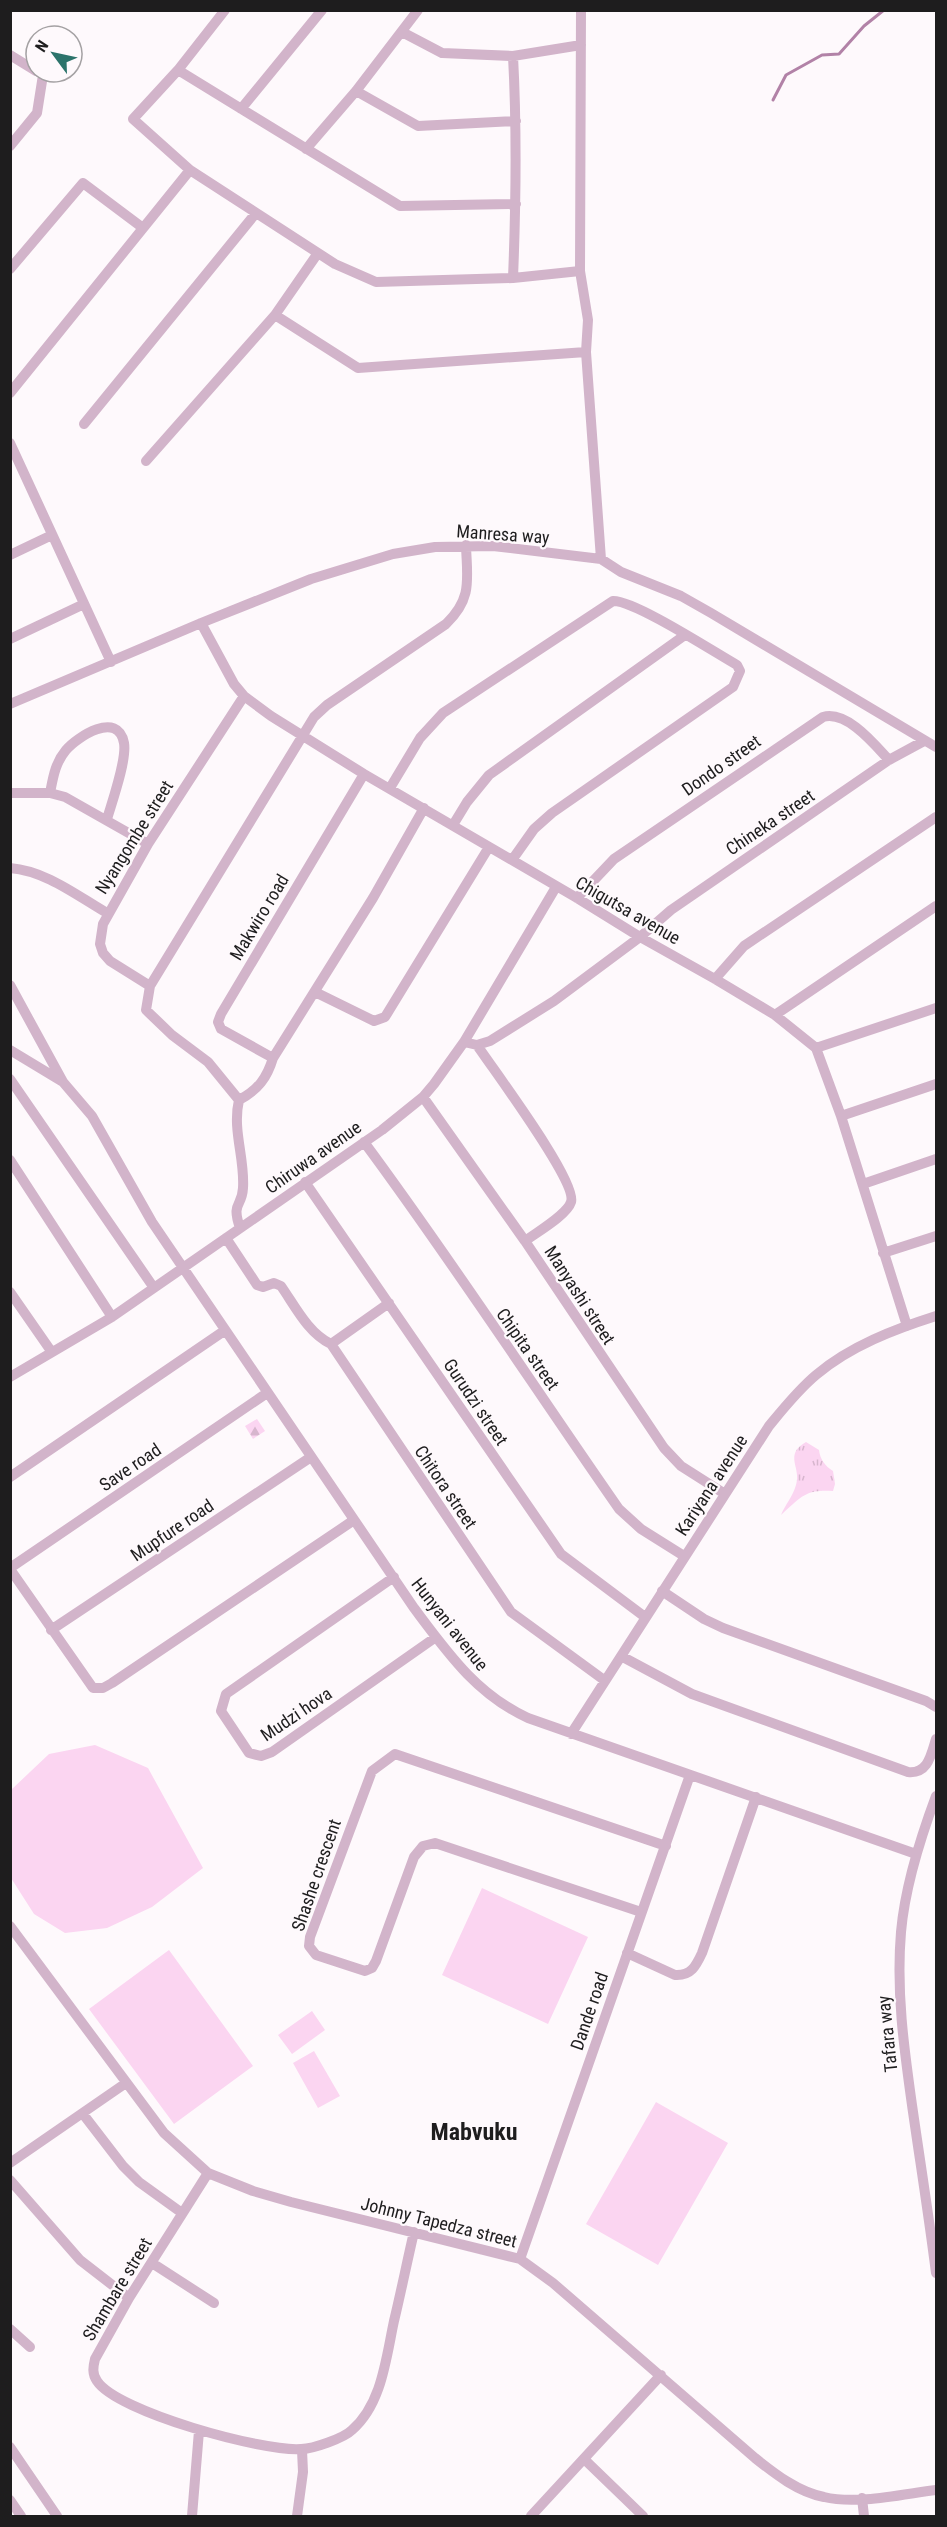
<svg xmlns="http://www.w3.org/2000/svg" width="947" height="2527" font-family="'Roboto Condensed',sans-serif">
<defs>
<pattern id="grass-tufts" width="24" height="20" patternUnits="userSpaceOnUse" patternTransform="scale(1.5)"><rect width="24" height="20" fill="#fbd5f1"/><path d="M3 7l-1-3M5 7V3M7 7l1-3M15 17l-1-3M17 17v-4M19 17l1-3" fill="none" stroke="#d7b6ce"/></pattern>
<pattern id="forest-firs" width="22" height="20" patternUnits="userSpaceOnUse" patternTransform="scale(1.5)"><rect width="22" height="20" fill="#fbd5f1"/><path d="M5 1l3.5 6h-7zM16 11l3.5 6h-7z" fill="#d7b6ce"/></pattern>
</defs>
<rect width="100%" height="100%" fill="#fef9fc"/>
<!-- grass -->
<path fill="url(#grass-tufts)" d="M806,1442L819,1450C820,1459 825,1466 833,1471L835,1484L833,1491C805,1489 801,1497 781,1515C785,1505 793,1496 796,1485C802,1468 783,1455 806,1442Z"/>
<!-- forest -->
<path fill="url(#forest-firs)" d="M257,1419L265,1431L253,1439L245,1426Z"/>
<!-- garden -->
<path fill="#fbd5f1" d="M95,1745L148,1768L203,1868L152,1907L107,1928L65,1933L34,1914L11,1878V1790L49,1754Z
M482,1888L588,1937L548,2024L442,1975Z
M169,1950L253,2066L174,2124L89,2009Z
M312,2011L325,2030L292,2054L278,2035Z
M314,2051L340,2096L318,2108L293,2063Z
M656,2102L728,2143L658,2265L586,2224Z"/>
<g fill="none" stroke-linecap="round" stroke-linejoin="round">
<!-- stream -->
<path stroke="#b282a7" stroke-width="3" d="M773,100L786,75L822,55L839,54L864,26L884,10"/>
<!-- minor -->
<path stroke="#d2b4ca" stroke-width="10" d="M225,10L178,70L133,119L190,170L335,264L376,282L513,278L580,271
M581,10L580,271L588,320L586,352L601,559
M402,32L442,53L513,56L581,45
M10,55L36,71
M178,70L400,206L516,204
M356,91L418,126L516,121
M241,109L322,10
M10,146L37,113L43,75L39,72
M306,149L356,91L418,10
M10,269L83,183L143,228
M513,278C516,204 517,130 513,56
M275,315L358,368L586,352
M10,393L190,170
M84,424L256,213
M10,443L111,662
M146,461L275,315L318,253
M10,555L52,535
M201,623L234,684L244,696L271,716L364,774L577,898L640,937L715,979L775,1015L816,1048L841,1116L907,1326
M10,639L84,604
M10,704L201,623L311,579L393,554L435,547L493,546L601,559L621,572L681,596L711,613L936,747
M390,788L420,738L443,713L613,601C634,600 714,652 737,665L740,671L733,687L552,813L534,829L512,860
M10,793H50L65,797L148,844
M50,793C53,778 55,763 66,750C77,737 118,710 124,743C127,760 112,802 107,819
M424,808L373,898L273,1058C267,1078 258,1090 239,1100L208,1062L172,1035L146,1010L150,986L314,717L327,705L446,624C473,598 467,579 466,545
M453,825L467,802L489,775L685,635
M10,868C46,871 76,895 107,913
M577,898L614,859L823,717C847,710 875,745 889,760
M715,979L744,946L936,817
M10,985L63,1082L92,1116L152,1222L414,1608C447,1652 476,1694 528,1718L916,1854
M150,986L110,961L103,953L100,944L103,924L148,844L244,696
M315,992L374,1021L385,1017L489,847
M775,1015L936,906
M464,1042L477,1045L490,1041L554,1001L640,937L671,910L889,760L924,741
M477,1045C492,1068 578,1182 571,1202C567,1215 537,1232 525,1241
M816,1048L936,1008
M10,1050L63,1082
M273,1058L221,1029L218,1022L221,1014L364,774
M10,1079L154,1288
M423,1097L525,1241L664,1448L681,1466L725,1494
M239,1100C232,1130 245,1158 243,1188C242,1208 231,1201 240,1228
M841,1116L936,1084
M364,1142C453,1262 534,1387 619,1509L641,1529L684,1556
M10,1160L112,1317
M305,1182L561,1554L645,1617
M863,1184L936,1159
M226,1238L257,1285L263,1287L274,1283L281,1286C295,1306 308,1333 331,1344
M883,1253L936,1236
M10,1292L51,1351
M389,1303L331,1344L511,1612L604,1680
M10,1377L112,1317L382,1130L423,1097L434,1084L464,1042L556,887
M10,1477L224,1331
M10,1568L267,1393
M10,1569L93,1688H103L112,1683L354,1520
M394,1577L226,1694L221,1711L249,1753L261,1756L272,1752L436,1637
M662,1591L704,1619L723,1628L926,1701L936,1707
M51,1630L311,1457
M621,1656L692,1694L908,1772C928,1774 931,1755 936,1739
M571,1734L769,1426C783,1409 798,1390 816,1375C850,1346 895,1329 936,1316
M936,1796C920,1839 905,1886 901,1932C896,1991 904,2048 912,2105C920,2161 929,2217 936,2273
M641,1912L435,1843L423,1846L414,1857L376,1961L372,1968L365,1971L316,1955L309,1946L310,1937L372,1771L395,1754L666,1846
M10,1926L164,2133L208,2173L253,2191L291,2202L520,2259L553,2283L755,2458C775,2474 798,2492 824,2497C857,2505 903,2494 936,2490
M627,1953L675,1975C691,1976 696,1966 702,1953L756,1797
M83,2114L123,2166L139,2182L182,2213
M10,2163L126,2083
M208,2173L129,2298L95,2359C93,2367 92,2374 97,2381C117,2412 264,2452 301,2449C313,2449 344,2438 352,2430C382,2404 386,2358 394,2321C401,2292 407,2262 414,2232
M10,2180L80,2260L129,2298
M520,2259L690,1775
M152,2263L214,2303
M10,2329L30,2347
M10,2447L57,2516
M584,2459L643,2516
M862,2498L864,2516
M10,2500L21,2516
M192,2516L199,2431
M297,2516L303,2472L302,2450
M531,2516L661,2375"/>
</g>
<g text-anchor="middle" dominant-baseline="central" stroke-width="4.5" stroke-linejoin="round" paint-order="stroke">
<!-- street labels -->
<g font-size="18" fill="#1e1d1e" stroke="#fef9fc">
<text transform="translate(503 534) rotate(4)">Manresa way</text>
<text transform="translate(721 765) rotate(-35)">Dondo street</text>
<text transform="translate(770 822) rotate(-34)">Chineka street</text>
<text transform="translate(134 837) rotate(-58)">Nyangombe street</text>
<text transform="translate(628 910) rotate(30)">Chigutsa avenue</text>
<text transform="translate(259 917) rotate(-59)">Makwiro road</text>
<text transform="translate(313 1157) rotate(-35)">Chiruwa avenue</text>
<text transform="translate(580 1295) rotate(57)">Manyashi street</text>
<text transform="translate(528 1349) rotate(55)">Chipita street</text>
<text transform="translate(476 1402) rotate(56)">Gurudzi street</text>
<text transform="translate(130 1467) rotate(-34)">Save road</text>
<text transform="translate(711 1485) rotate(-57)">Kariyana avenue</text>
<text transform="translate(446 1487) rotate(56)">Chitora street</text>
<text transform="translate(172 1530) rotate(-34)">Mupfure road</text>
<text transform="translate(450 1624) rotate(52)">Hunyani avenue</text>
<text transform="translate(296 1714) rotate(-34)">Mudzi hova</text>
<text transform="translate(316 1875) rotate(-71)">Shashe crescent</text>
<text transform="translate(589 2011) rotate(-71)">Dande road</text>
<text transform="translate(887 2034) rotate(-96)">Tafara way</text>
<text transform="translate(439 2222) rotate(14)">Johnny Tapedza street</text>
<text transform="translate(117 2289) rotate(-59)">Shambare street</text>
</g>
<!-- district labels -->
<g font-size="24" font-weight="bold" fill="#1e1d1e" stroke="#fef9fc">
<text x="474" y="2132">Mabvuku</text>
</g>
</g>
<!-- border -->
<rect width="947" height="2527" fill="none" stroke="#1e1d1e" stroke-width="24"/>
<!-- north arrow -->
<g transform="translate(54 54) rotate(303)"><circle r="28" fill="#fef9fc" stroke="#a4a1a3" stroke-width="1.5"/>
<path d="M0-4.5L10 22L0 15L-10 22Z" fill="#2c736b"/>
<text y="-9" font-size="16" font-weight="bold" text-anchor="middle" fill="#1e1d1e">N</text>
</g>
</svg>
